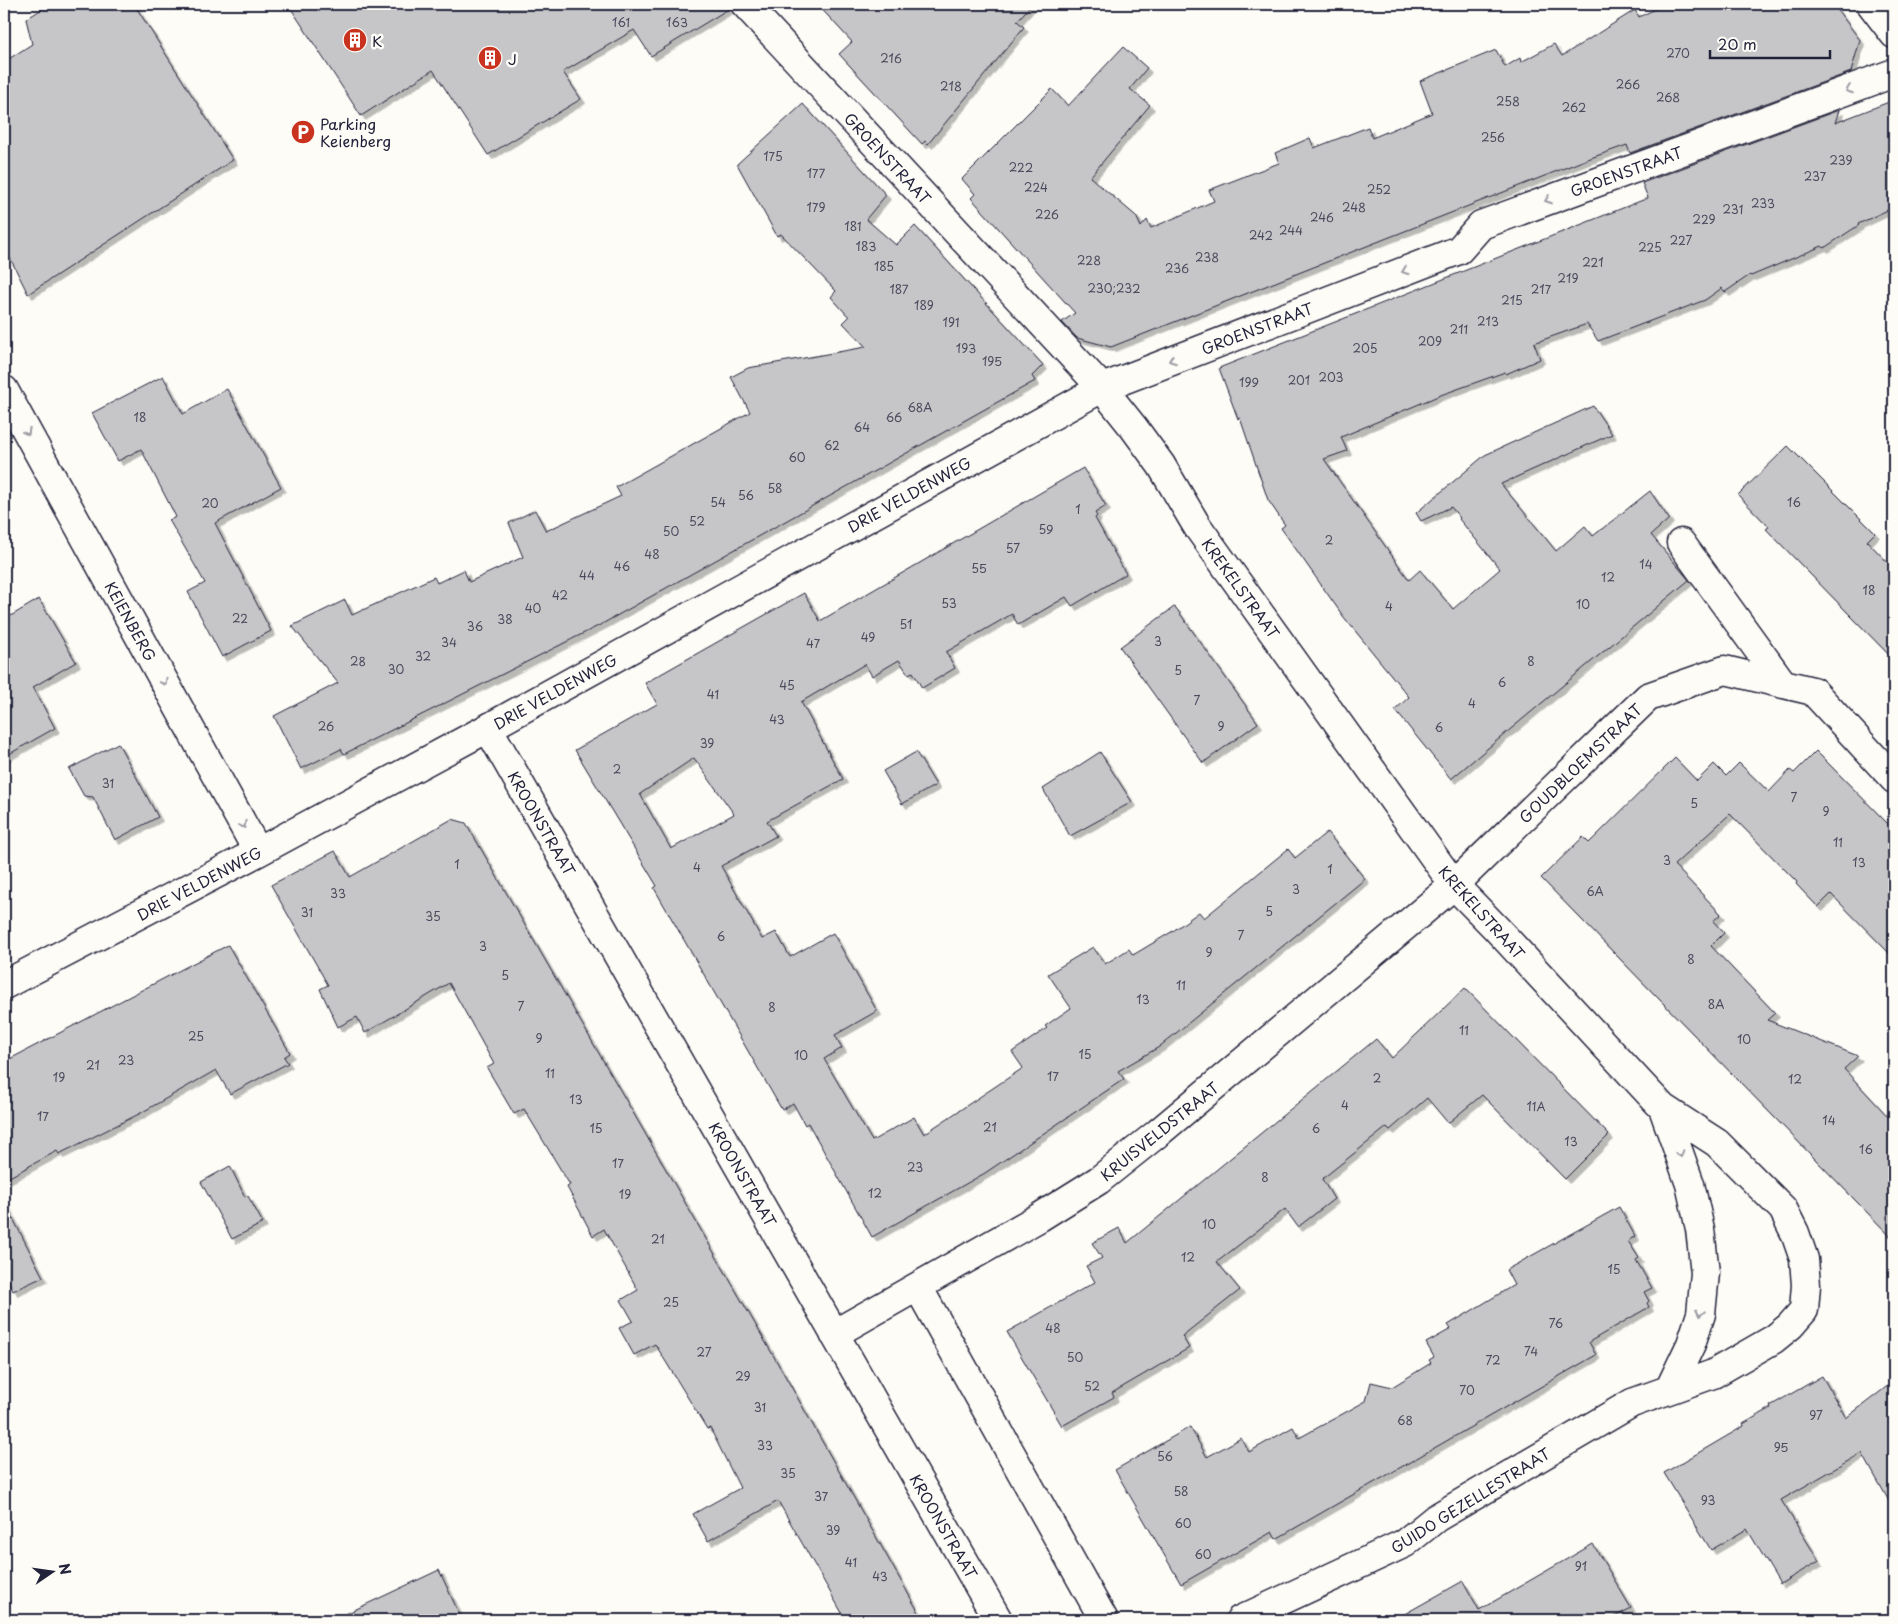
<svg xmlns="http://www.w3.org/2000/svg" width="1898" height="1624" font-family="'Playpen Sans',sans-serif">
<defs>
<filter id="shadow"><feDropShadow dx="4.5" dy="4.5" stdDeviation="0" flood-color="#0004"/></filter>
</defs>
<rect width="100%" height="100%" fill="#fdfcf7"/>
<filter id="ink" filterUnits="userSpaceOnUse"><feTurbulence type="fractalNoise" baseFrequency=".02" numOctaves="2"/><feDisplacementMap in="SourceGraphic" scale="10" xChannelSelector="R" yChannelSelector="G"/><feConvolveMatrix kernelMatrix="1 2 1 2 8 2 1 2 1" color-interpolation-filters="sRGB"/></filter>
<g filter="url(#ink)">
<!-- building -->
<path fill="#c6c6c8" stroke="#22223b" fill-rule="evenodd" filter="url(#shadow)" d="M50,4H134L233,160L28,294L4,246V62L32,44L26,19Z
M288,4H730V8L651,56L634,30L563,72L581,99L488,155L433,70L361,116Z
M817,4H1032L1017,21L1024,27L928,144L925,141L922,144L839,54L852,42Z
M1665,4H1833L1860,40L1851,72L1630,153L1627,145L1585,160L1111,347L1077,338L1062,322L1075,313L971,198L975,194L962,179L1052,89L1068,106L1123,47L1147,68L1130,89L1150,105L1090,177L1136,216L1141,227L1147,220L1151,228L1214,201L1209,190L1279,163L1275,153L1310,138L1314,148L1368,127L1372,138L1432,113L1420,81L1496,50L1505,67L1520,58L1521,62L1554,44L1562,56L1635,10L1639,17Z
M1894,100V207L1858,224L1859,225L1824,248L1822,246L1751,276L1750,275L1725,292L1722,288L1705,300L1598,341L1587,324L1534,343L1540,359L1506,374L1505,372L1438,396L1341,437L1347,451L1324,459L1409,580L1420,570L1453,609L1500,569L1459,519L1460,518L1451,507L1421,521L1416,513L1485,455L1593,406L1612,434L1501,484L1556,551L1585,526L1593,536L1650,491L1669,519L1651,535L1689,580L1451,779L1395,710L1409,697L1343,616L1281,528L1285,525L1268,500L1240,418L1238,419L1219,368L1648,198L1642,183L1839,110L1835,123Z
M803,104L886,195L866,219L896,245L915,226L1043,365L1032,376L1035,381L602,624L344,754L341,749L301,769L274,716L338,683L292,626L345,600L352,615L434,577L437,583L464,570L469,582L523,557L509,523L535,510L546,531L621,496L616,487L750,412L731,377L748,368L866,347L843,323L849,317L831,297L836,291L781,234L777,236L737,164Z
M163,376L183,414L227,389L281,487L215,523L271,631L222,657L188,592L205,583L169,520L176,517L141,449L118,461L92,413Z
M1788,446L1875,533L1867,541L1894,569V660L1766,529L1769,527L1738,495Z
M1083,468L1106,506L1095,513L1097,516L1095,518L1126,574L1072,606L1066,597L1018,625L1012,614L946,652L955,668L922,688L913,672L908,674L899,660L872,676L865,664L801,702L843,779L767,821L776,836L721,866L762,939L776,932L790,957L833,933L877,1011L835,1035L842,1048L824,1059L872,1141L914,1117L924,1134L1023,1068L1012,1052L1047,1028L1045,1026L1071,1008L1048,974L1093,947L1105,964L1129,949L1133,955L1173,931L1199,912L1204,918L1288,849L1295,858L1327,832L1365,879L1159,1047L1118,1071L1124,1079L985,1173L872,1237L808,1123L805,1125L793,1103L782,1110L654,888L657,886L575,750L657,704L645,683L804,593L820,621ZM694,758L734,814L671,849L640,794Z
M39,599L76,662L33,687L55,728L4,757V620Z
M1174,607L1176,608L1258,723L1203,763L1120,647Z
M118,743L158,817L115,840L93,797L84,796L69,769Z
M1816,751L1894,830V958L1831,894L1818,907L1796,884L1797,882L1730,814L1674,865L1721,914L1713,921L1724,933L1711,946L1775,1013L1767,1020L1858,1056L1844,1069L1894,1123V1240L1541,878L1583,837L1589,843L1675,758L1697,781L1714,764L1726,776L1739,763L1769,792L1790,770L1794,773Z
M916,752L936,785L902,804L883,771Z
M1100,752L1132,802L1070,836L1043,789Z
M452,819L466,823L788,1381L923,1620H846L778,1501L708,1541L693,1514L740,1488L710,1428L707,1429L655,1344L634,1355L619,1328L633,1321L621,1300L638,1290L604,1229L593,1236L567,1187L570,1185L524,1109L514,1114L487,1068L494,1064L449,983L365,1033L357,1017L338,1027L320,989L328,985L271,885L335,851L350,877Z
M228,945L290,1053L284,1057L288,1063L230,1094L216,1070L139,1114L59,1154L57,1151L4,1180V1062Z
M1465,988L1609,1135L1565,1179L1482,1095L1448,1123L1427,1098L1390,1130L1387,1127L1322,1179L1334,1199L1298,1227L1285,1209L1217,1262L1240,1290L1182,1336L1189,1348L1112,1393L1114,1397L1062,1426L1007,1332L1095,1282L1086,1266L1102,1258L1092,1243L1119,1228L1127,1243L1376,1039L1392,1058Z
M230,1166L245,1197L248,1196L263,1223L232,1239L201,1182Z
M4,1201L43,1277L13,1291L4,1272Z
M1619,1207L1635,1236L1628,1241L1639,1258L1636,1260L1652,1288L1644,1292L1649,1301L1647,1303L1649,1307L1589,1342L1596,1355L1276,1539L1272,1532L1181,1584L1115,1470L1190,1427L1207,1457L1241,1438L1249,1452L1293,1427L1299,1438L1366,1401L1371,1382L1392,1387L1431,1363L1429,1360L1434,1357L1426,1343L1451,1329L1448,1325L1514,1285L1506,1270Z
M1822,1376L1846,1418L1894,1381V1510L1862,1453L1781,1500L1819,1561L1780,1584L1747,1529L1711,1550L1664,1473L1744,1426L1743,1424L1771,1408L1770,1406Z
M1593,1544L1631,1608L1609,1620H1394L1463,1581L1479,1610Z
M439,1570L462,1620H333Z"/>
<g fill="none" stroke-linecap="round" stroke-linejoin="round">
<!-- minor casing -->
<g stroke="#22223b" stroke-width="31">
<path id="minor" d="M745,4L1102,388L1459,250L1481,225L1894,73
M1871,4L1894,34
M4,390L258,852
M1681,543L1783,684
M488,728L998,1620
M4,985L258,852L488,728L1102,388L1134,428L1161,465L1197,526L1454,885L1496,928L1663,1108L1690,1184L1700,1229L1705,1273L1701,1314L1691,1344L1670,1388
M918,1287L1104,1620
M834,1334L1040,1217L1099,1180L1158,1133L1454,885L1648,697L1725,670L1813,691L1894,779
M1240,1620L1405,1543L1436,1518L1632,1403L1713,1374L1774,1339L1790,1326L1804,1310L1806,1285L1804,1259L1795,1233L1783,1209L1717,1143L1663,1108"/>
</g>
<!-- minor -->
<use href="#minor" stroke="#fdfcf7" stroke-width="28"/>
</g>
<!-- one-way arrows -->
<defs><path id="oneway-chevron" d="M-2-3.5L2.5 0L-2 3.5" fill="none" stroke-width="1.6" stroke-linecap="round" stroke-linejoin="round" transform="scale(1.25)"/></defs>
<g stroke="#9a9aa2">
<use href="#oneway-chevron" transform="translate(1849 90) rotate(160)"/>
<use href="#oneway-chevron" transform="translate(1548 200) rotate(160)"/>
<use href="#oneway-chevron" transform="translate(1405 271) rotate(159)"/>
<use href="#oneway-chevron" transform="translate(1172 360) rotate(159)"/>
<use href="#oneway-chevron" transform="translate(27 432) rotate(61)"/>
<use href="#oneway-chevron" transform="translate(164 682) rotate(61)"/>
<use href="#oneway-chevron" transform="translate(243 825) rotate(61)"/>
<use href="#oneway-chevron" transform="translate(1680 1154) rotate(71)"/>
<use href="#oneway-chevron" transform="translate(1700 1313) rotate(101)"/>
</g>
</g>
<!-- icons -->
<defs>
<g id="building-disc" transform="scale(1.25)"><circle r="9.5" fill="#c8321e" stroke="#fdfcf7"/><path d="M-4-6H4V6H1V3H-1V6H-4ZM-2.5-4.3h1.7v1.8h-1.7ZM.8-4.3h1.7v1.8H.8ZM-2.5-1h1.7V.8h-1.7ZM.8-1h1.7V.8H.8Z" fill="#fff"/></g>
<g id="parking-disc" transform="scale(1.25)"><circle r="9.5" fill="#c8321e" stroke="#fdfcf7"/><path d="M-3.5-5.5H1a3.5 3.5 0 0 1 0 7H-1V5.5H-3.5ZM-1-3.4V-.6H.8a1.4 1.4 0 0 0 0-2.8Z" fill="#fff"/></g>
</defs>
<g fill-rule="evenodd">
<use href="#building-disc" x="355" y="40"/>
<use href="#building-disc" x="490" y="58"/>
<use href="#parking-disc" x="303" y="132"/>
</g>
<g text-anchor="middle" dominant-baseline="central" stroke-width="5" stroke-linejoin="round" paint-order="stroke">
<!-- number labels -->
<g font-size="12" fill="#4b4b5e">
<text x="621" y="22">161</text>
<text x="677" y="22">163</text>
<text x="1678" y="53">270</text>
<text x="891" y="58">216</text>
<text x="1628" y="84">266</text>
<text x="951" y="86">218</text>
<text x="1668" y="97">268</text>
<text x="1508" y="101">258</text>
<text x="1574" y="107">262</text>
<text x="1493" y="137">256</text>
<text x="773" y="156">175</text>
<text x="1841" y="160">239</text>
<text x="1021" y="167">222</text>
<text x="816" y="173">177</text>
<text x="1815" y="176">237</text>
<text x="1036" y="187">224</text>
<text x="1379" y="189">252</text>
<text x="1763" y="203">233</text>
<text x="816" y="207">179</text>
<text x="1354" y="207">248</text>
<text x="1733" y="209">231</text>
<text x="1047" y="214">226</text>
<text x="1322" y="217">246</text>
<text x="1704" y="219">229</text>
<text x="853" y="226">181</text>
<text x="1291" y="230">244</text>
<text x="1261" y="235">242</text>
<text x="1681" y="240">227</text>
<text x="866" y="246">183</text>
<text x="1650" y="247">225</text>
<text x="1207" y="257">238</text>
<text x="1089" y="260">228</text>
<text x="1593" y="262">221</text>
<text x="884" y="266">185</text>
<text x="1177" y="268">236</text>
<text x="1568" y="278">219</text>
<text x="1114" y="288">230;232</text>
<text x="899" y="289">187</text>
<text x="1541" y="289">217</text>
<text x="1512" y="300">215</text>
<text x="924" y="305">189</text>
<text x="1488" y="321">213</text>
<text x="951" y="322">191</text>
<text x="1459" y="329">211</text>
<text x="1430" y="341">209</text>
<text x="966" y="348">193</text>
<text x="1365" y="348">205</text>
<text x="992" y="361">195</text>
<text x="1331" y="377">203</text>
<text x="1299" y="380">201</text>
<text x="1249" y="382">199</text>
<text x="920" y="407">68A</text>
<text x="140" y="417">18</text>
<text x="894" y="417">66</text>
<text x="862" y="427">64</text>
<text x="832" y="445">62</text>
<text x="797" y="457">60</text>
<text x="775" y="488">58</text>
<text x="746" y="495">56</text>
<text x="718" y="502">54</text>
<text x="1794" y="502">16</text>
<text x="210" y="503">20</text>
<text x="1078" y="509">1</text>
<text x="697" y="521">52</text>
<text x="1046" y="529">59</text>
<text x="671" y="531">50</text>
<text x="1329" y="540">2</text>
<text x="1013" y="548">57</text>
<text x="652" y="554">48</text>
<text x="1646" y="564">14</text>
<text x="622" y="566">46</text>
<text x="979" y="568">55</text>
<text x="587" y="575">44</text>
<text x="1608" y="577">12</text>
<text x="1869" y="590">18</text>
<text x="560" y="595">42</text>
<text x="949" y="603">53</text>
<text x="1583" y="604">10</text>
<text x="1389" y="606">4</text>
<text x="533" y="608">40</text>
<text x="240" y="618">22</text>
<text x="505" y="619">38</text>
<text x="906" y="624">51</text>
<text x="475" y="626">36</text>
<text x="868" y="637">49</text>
<text x="1158" y="641">3</text>
<text x="449" y="642">34</text>
<text x="813" y="643">47</text>
<text x="423" y="656">32</text>
<text x="358" y="661">28</text>
<text x="1531" y="661">8</text>
<text x="396" y="669">30</text>
<text x="1178" y="670">5</text>
<text x="1502" y="682">6</text>
<text x="787" y="685">45</text>
<text x="713" y="694">41</text>
<text x="1197" y="700">7</text>
<text x="1472" y="703">4</text>
<text x="777" y="719">43</text>
<text x="326" y="726">26</text>
<text x="1221" y="726">9</text>
<text x="1439" y="727">6</text>
<text x="707" y="743">39</text>
<text x="617" y="769">2</text>
<text x="108" y="783">31</text>
<text x="1794" y="797">7</text>
<text x="1694" y="803">5</text>
<text x="1826" y="811">9</text>
<text x="1838" y="842">11</text>
<text x="1667" y="860">3</text>
<text x="1859" y="862">13</text>
<text x="457" y="864">1</text>
<text x="697" y="867">4</text>
<text x="1330" y="869">1</text>
<text x="1296" y="889">3</text>
<text x="1595" y="891">6A</text>
<text x="338" y="893">33</text>
<text x="1269" y="911">5</text>
<text x="307" y="912">31</text>
<text x="433" y="916">35</text>
<text x="1241" y="935">7</text>
<text x="721" y="936">6</text>
<text x="483" y="946">3</text>
<text x="1209" y="952">9</text>
<text x="1691" y="959">8</text>
<text x="505" y="975">5</text>
<text x="1181" y="985">11</text>
<text x="1143" y="999">13</text>
<text x="1716" y="1004">8A</text>
<text x="521" y="1006">7</text>
<text x="772" y="1007">8</text>
<text x="1464" y="1030">11</text>
<text x="196" y="1036">25</text>
<text x="539" y="1038">9</text>
<text x="1744" y="1039">10</text>
<text x="1085" y="1054">15</text>
<text x="801" y="1055">10</text>
<text x="126" y="1060">23</text>
<text x="93" y="1065">21</text>
<text x="550" y="1073">11</text>
<text x="1053" y="1076">17</text>
<text x="59" y="1077">19</text>
<text x="1377" y="1078">2</text>
<text x="1795" y="1079">12</text>
<text x="576" y="1099">13</text>
<text x="1345" y="1105">4</text>
<text x="1536" y="1106">11A</text>
<text x="43" y="1116">17</text>
<text x="1829" y="1120">14</text>
<text x="990" y="1127">21</text>
<text x="596" y="1128">15</text>
<text x="1316" y="1128">6</text>
<text x="1571" y="1141">13</text>
<text x="1866" y="1149">16</text>
<text x="618" y="1163">17</text>
<text x="915" y="1167">23</text>
<text x="1265" y="1177">8</text>
<text x="875" y="1193">12</text>
<text x="625" y="1194">19</text>
<text x="1209" y="1224">10</text>
<text x="658" y="1239">21</text>
<text x="1188" y="1257">12</text>
<text x="1614" y="1269">15</text>
<text x="671" y="1302">25</text>
<text x="1556" y="1323">76</text>
<text x="1053" y="1328">48</text>
<text x="1531" y="1351">74</text>
<text x="704" y="1352">27</text>
<text x="1075" y="1357">50</text>
<text x="1493" y="1360">72</text>
<text x="743" y="1376">29</text>
<text x="1092" y="1386">52</text>
<text x="1467" y="1390">70</text>
<text x="760" y="1407">31</text>
<text x="1816" y="1415">97</text>
<text x="1405" y="1420">68</text>
<text x="765" y="1445">33</text>
<text x="1781" y="1447">95</text>
<text x="1165" y="1456">56</text>
<text x="788" y="1473">35</text>
<text x="1181" y="1491">58</text>
<text x="821" y="1496">37</text>
<text x="1708" y="1500">93</text>
<text x="1183" y="1523">60</text>
<text x="833" y="1530">39</text>
<text x="1203" y="1554">60</text>
<text x="851" y="1562">41</text>
<text x="1581" y="1566">91</text>
<text x="880" y="1576">43</text>
</g>
<!-- poi labels -->
<g font-size="15" fill="#22223b" stroke="#fdfcf7" text-anchor="start">
<text x="372" y="40">K</text>
<text x="508" y="58">J</text>
<text x="320" y="123">Parking<tspan x="320" dy="17">Keienberg</tspan></text>
</g>
<!-- street labels -->
<g font-size="15" fill="#22223b" stroke="#fdfcf7">
<text transform="translate(888 158) rotate(47)">GROENSTRAAT</text>
<text transform="translate(1626 171) rotate(-20)">GROENSTRAAT</text>
<text transform="translate(1257 328) rotate(-21)">GROENSTRAAT</text>
<text transform="translate(909 494) rotate(-29)">DRIE VELDENWEG</text>
<text transform="translate(1241 588) rotate(54)">KREKELSTRAAT</text>
<text transform="translate(131 621) rotate(61)">KEIENBERG</text>
<text transform="translate(555 691) rotate(-29)">DRIE VELDENWEG</text>
<text transform="translate(1580 763) rotate(-44)">GOUDBLOEMSTRAAT</text>
<text transform="translate(542 823) rotate(60)">KROONSTRAAT</text>
<text transform="translate(199 883) rotate(-28)">DRIE VELDENWEG</text>
<text transform="translate(1482 912) rotate(48)">KREKELSTRAAT</text>
<text transform="translate(1159 1131) rotate(-39)">KRUISVELDSTRAAT</text>
<text transform="translate(743 1174) rotate(60)">KROONSTRAAT</text>
<text transform="translate(1470 1500) rotate(-32)">GUIDO GEZELLESTRAAT</text>
<text transform="translate(944 1526) rotate(60)">KROONSTRAAT</text>
</g>
</g>
<!-- margin -->
<rect width="1898" height="1624" fill="none" stroke="#fdfcf7" stroke-width="20"/>
<rect x="10" y="10" width="1878" height="1604" fill="none" stroke="#22223b" stroke-width="2" filter="url(#ink)"/>
<!-- north arrow -->
<g transform="translate(52 1572) rotate(77)" stroke="#fdfcf7" stroke-width="4" paint-order="stroke">
<path d="M0-4L9 19L0 12L-9 19Z" fill="#22223b"/>
<text y="-8" font-size="14" font-weight="bold" text-anchor="middle" fill="#22223b">N</text>
</g>
<!-- scale -->
<path d="M1710 50v8h120v-8" fill="none" stroke="#22223b" stroke-width="2.5"/>
<text x="1718" y="50" font-size="15" fill="#22223b" stroke="#fdfcf7" stroke-width="4" paint-order="stroke">20 m</text>
</svg>
